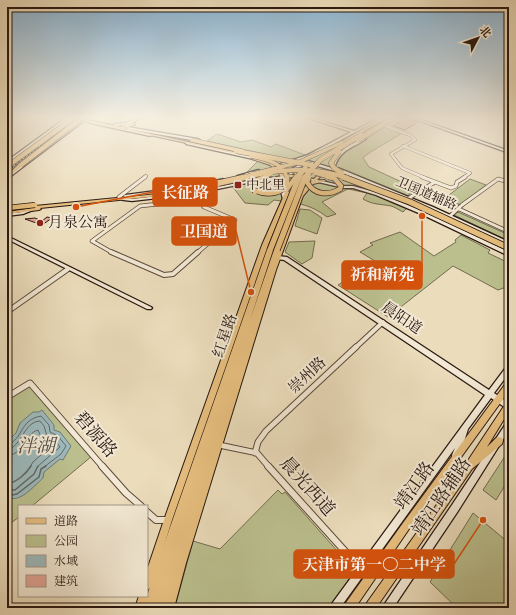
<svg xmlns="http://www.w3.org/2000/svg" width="516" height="615" font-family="'Old Standard TT','Noto Serif SC',serif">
<rect width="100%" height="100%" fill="#ebdcbb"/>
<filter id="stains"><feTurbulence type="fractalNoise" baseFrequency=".005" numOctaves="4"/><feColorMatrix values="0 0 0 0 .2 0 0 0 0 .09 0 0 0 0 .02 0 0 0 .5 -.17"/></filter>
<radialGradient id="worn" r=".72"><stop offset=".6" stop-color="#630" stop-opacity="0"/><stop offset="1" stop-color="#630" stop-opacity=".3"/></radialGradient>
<!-- green -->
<path fill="#bbbf8e" stroke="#726c50" d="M385,127L402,133C395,138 365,154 363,158L369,167L417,189L404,198L407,208L403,212C399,210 395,207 391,206C381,204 373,205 363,199L367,193L348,189L322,202L336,214L327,217C309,203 295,203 274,200L268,205L245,203L232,186L251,183L245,174L265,154L207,141L217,134L241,142L252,140L271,147L276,144L305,155L321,147L344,153Z
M470,179L486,185L460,205L449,200L444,203L434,199L439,195L445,198Z
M300,209L310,210L322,218L317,234L295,226Z
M458,212L509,235V241L454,215Z
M400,232L434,256L456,242L455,240L461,235L490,250L488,253L509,263V286L498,290L453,266L388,317L338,285L375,261L360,252L373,245L370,243Z
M315,241L312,258L302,264L285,252L289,242Z
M29,384L92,456L32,506H19V517L7,526V398Z
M509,450V479L496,500L483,490Z
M278,490L282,494L285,492L355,571L328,608L175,607L193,541L220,549Z
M473,513L509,543V596L503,608H457L430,582Z"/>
<!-- water -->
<path fill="#9db9bb" stroke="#6f7977" d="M42,410L54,425V430L60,432L71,446L63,460L60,459L44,472L43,478C35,485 21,502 10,498L7,501V442L16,433L20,423L33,412H39Z"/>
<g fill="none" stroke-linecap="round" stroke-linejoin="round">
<!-- shore-far1 -->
<path stroke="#636866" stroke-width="1" d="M7,445C24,439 19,420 41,416L49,425L50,432L58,436L66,446L61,454L44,467
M7,450C23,446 23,422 40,421L44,426L47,436L55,440L60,447L37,467
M7,456C28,452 24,434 38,430L42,439L51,446L33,462L30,467"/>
<!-- shore -->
<path stroke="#636866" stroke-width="1.5" d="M7,484C17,482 26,474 31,466
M7,490H15L34,474L38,466
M7,496L17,494L39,477L41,469L46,466"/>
</g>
<!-- building -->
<path fill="#e1a395" stroke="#291811" d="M407,118L418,122L405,130L393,126Z
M47,217L52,218L42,225L25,219L35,218L42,221Z"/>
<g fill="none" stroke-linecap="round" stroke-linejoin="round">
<!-- street-far4 casing -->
<g stroke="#5a493c" stroke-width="3.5">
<path id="street-far4" d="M236,117L241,119
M492,117L509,122
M385,126L410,135L415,140L391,154L402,168L425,178
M403,146L470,173L463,178
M144,178L146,176"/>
</g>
<!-- street-far3 casing -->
<g stroke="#5a493c" stroke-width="4.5">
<path id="street-far3" d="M435,182L451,188L456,186L457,182L465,177
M193,193L195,200
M119,197L145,177
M409,198L435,182L422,177
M195,200L200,201L204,207L235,220L197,253
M459,209L507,231L509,229
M450,216L462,205L498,179L509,182
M113,253L92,241L140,206L195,200"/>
</g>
<!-- street-far2 casing -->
<g stroke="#5a493c" stroke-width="6">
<path id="street-far2" d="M111,252L164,275L173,274L198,252
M7,312L68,269
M355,348L383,322"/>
</g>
<!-- street-far1 casing -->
<g stroke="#5a493c" stroke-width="7">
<path id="street-far1" d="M7,397L30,383L103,467
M219,445L257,453L269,467
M255,453L258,442L266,431L356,347"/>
</g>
<!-- street casing -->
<g stroke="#5a493c" stroke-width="8">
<path id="street" d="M102,466L126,493L141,506
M268,466L361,569
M147,512L156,520H168"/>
</g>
<!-- secondary casing -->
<g stroke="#291811" stroke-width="2.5">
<path id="secondary" d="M67,117H71L7,164V161Z
M85,117H89L7,179V176Z
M138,117H142L128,125L115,126L113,125L115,124L126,123Z
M305,117H309L354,131L380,117H383L310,157L302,159L335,169L338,168L433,207L509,242V245L431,209L340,172H338L307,163L295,170L292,174H290L289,173L293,168L304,162L299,160L279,167H277V165L308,155L351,132Z
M409,117H413L509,151V153Z
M91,121L150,134L152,135L150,136L90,123V121Z
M128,127L198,139L200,140L198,141L127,129V127Z
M363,138L366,139C353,148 341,149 335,166H333C333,152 352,144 363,138Z
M186,142L253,157L255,158L253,159L186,144Z
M258,170H259V172L239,177L237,176Z
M292,175L294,176L293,177L277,179L283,184L287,199L285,200L283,199L279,185L273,180L247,183L193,194L132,201L123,200L121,199L123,198L132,199L193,192L247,181Z
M304,177L344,186H353L378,193L425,212L509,252V256L421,214L376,195L353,188H344L305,179H304Z
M223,179L225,180L224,181L186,189L125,197L123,196L125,195L186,187Z
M32,208L34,209L33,210L23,214L7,216V214L22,212Z
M7,236L151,307L152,308L151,309H147L7,239Z
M278,256L287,257L489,390L507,366L509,365V373L494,393L509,403V410L491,398L468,429L459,458L456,459L453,458L452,455L455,448L340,608H329L331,605L485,395L284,260L276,259V258Z
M509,421V430L458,511L393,608H382L384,605L452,505L507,422Z"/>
</g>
<!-- primary casing -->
<g stroke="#291811" stroke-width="2">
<path id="primary" d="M66,117H72L122,127V126L134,123H135V125L124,128L253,156L251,157Z
M252,157H254L272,163L285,174L294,175L296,176L294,177L284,176L289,193L268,245L172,520L152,585L150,588L147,590V570L164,520L262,245L285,193L279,173L270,165L252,159Z
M10,161L12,162L7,165V162Z
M317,176L320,177L316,181L324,180L326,181L313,184L303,196L276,270L186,563L174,608H164L176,563L270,270L299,196L305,187Z
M220,184H222V186L178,194L40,208L41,209L39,210L7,214V212L34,208L33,207L35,206L178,192Z
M509,382V391L409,529L355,608H344L345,604L403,523L506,383Z
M509,402V411L487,447L496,438L499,437L502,438L503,441L502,444L472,469L376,608H365L366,604L465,465L506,403Z
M147,592L149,596L145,608H135L139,596H147Z"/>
</g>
<!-- highway casing -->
<g stroke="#291811" stroke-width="2">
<path id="highway" d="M383,117H388L343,144L339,143Z
M10,162L14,163L7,168V165Z
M19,164L23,165L7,178V175Z
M270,248L273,250L250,320L274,250L277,248L280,250L201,490L166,608H144L152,579L267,250Z"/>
</g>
<!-- street-far4 -->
<use href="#street-far4" stroke="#f2e8d3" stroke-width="2.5"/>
<!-- street-far3 -->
<use href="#street-far3" stroke="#f2e8d3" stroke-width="3"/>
<!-- street-far2 -->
<use href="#street-far2" stroke="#f2e8d3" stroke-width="4"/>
<!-- street-far1 -->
<use href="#street-far1" stroke="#f2e8d3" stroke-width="5"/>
<!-- street -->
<use href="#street" stroke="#f2e8d3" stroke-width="6"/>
<!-- secondary -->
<use href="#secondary" fill="#f2e8d3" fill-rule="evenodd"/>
<!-- primary -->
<use href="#primary" fill="#e6be7e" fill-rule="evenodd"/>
<!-- highway -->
<use href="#highway" fill="#e6be7e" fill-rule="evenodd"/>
<!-- rail casing -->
<g stroke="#291811" stroke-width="2">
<path id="rail" d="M7,171L79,117"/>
</g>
<!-- rail -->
<use href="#rail" stroke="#f2e8d3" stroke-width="1" stroke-dasharray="2" stroke-linecap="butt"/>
<!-- primary-bridge-far1 casing -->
<g stroke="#291811" stroke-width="4.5" stroke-linecap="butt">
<path id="primary-bridge-far1" d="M192,140L242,151
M251,156C264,159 283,162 287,178
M315,173L332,178
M252,174L297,163L341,143
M263,178L271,174
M295,178L301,172
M308,178L311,169"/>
</g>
<!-- primary-bridge casing -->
<g stroke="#291811" stroke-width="6" stroke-linecap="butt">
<path id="primary-bridge" d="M309,177L307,182C314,195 328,196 340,189L341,186L334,178L328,177
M287,189L296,177
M254,190C266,196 289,195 287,177
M255,192L253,186L257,180L265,177
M7,208L35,205"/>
</g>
<!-- highway-bridge-far1 casing -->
<g stroke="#291811" stroke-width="5.5" stroke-linecap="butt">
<path id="highway-bridge-far1" d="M358,140L395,117
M236,151L311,165
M339,152L331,163L334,168L342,173
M12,163L75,117
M21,165L83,117
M242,178C278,169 311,166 347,178
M298,178L305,168
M304,178L320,160L361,135"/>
</g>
<!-- highway-bridge casing -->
<g stroke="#291811" stroke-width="7" stroke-linecap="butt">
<path id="highway-bridge" d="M343,177L410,202L509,248
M219,183L246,177
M270,250L299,177
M277,250L305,177"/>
</g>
<!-- primary-bridge-far1 -->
<use href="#primary-bridge-far1" stroke="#e6be7e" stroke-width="3.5"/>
<!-- primary-bridge -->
<use href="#primary-bridge" stroke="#e6be7e" stroke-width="4.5"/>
<!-- highway-bridge-far1 -->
<use href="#highway-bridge-far1" stroke="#e6be7e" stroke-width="4.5"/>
<!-- highway-bridge -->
<use href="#highway-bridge" stroke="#e6be7e" stroke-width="5.5"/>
</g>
<!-- sky -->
<linearGradient id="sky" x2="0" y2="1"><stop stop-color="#8ab6d6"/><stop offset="0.58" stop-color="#f6efe0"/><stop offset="1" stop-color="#f6efe0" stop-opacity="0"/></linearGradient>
<rect width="516" height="203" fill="url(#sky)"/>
<!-- markers -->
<g fill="#8f2418" stroke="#f2e8d3" stroke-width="1.5">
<rect x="234" y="181" width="8" height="8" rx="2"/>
<circle cx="40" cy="223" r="4"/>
</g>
<g text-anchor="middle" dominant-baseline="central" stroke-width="4" stroke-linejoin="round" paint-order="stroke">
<!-- far-poi labels -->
<g font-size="13" fill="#291811" stroke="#f2e8d3" text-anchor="start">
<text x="246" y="185">中北里</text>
</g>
<!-- far-street labels -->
<g font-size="13" fill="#291811" stroke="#f2e8d3">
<text transform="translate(426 194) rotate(23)">卫国道辅路</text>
</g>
<!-- poi labels -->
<g font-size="15" fill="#291811" stroke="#f2e8d3" text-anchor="start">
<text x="48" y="223">月泉公寓</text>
</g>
<!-- street labels -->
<g font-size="15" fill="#291811" stroke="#f2e8d3">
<text transform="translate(401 319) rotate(34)">晨阳道</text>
<text transform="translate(226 336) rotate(-71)">红星路</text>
<text transform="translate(308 376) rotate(-43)">崇州路</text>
</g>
<!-- near-street labels -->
<g font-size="18" fill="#291811" stroke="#f2e8d3">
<text transform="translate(95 435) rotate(49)">碧源路</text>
<text transform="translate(415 486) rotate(-54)">靖江路</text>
<text transform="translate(307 487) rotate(48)">晨光西道</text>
<text transform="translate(442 497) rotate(-56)">靖江路辅路</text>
</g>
<!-- near-water labels -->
<g font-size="19" font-style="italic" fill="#52504c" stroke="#f2e8d3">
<text x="36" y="447">泮湖</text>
</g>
</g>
<!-- callouts -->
<path fill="none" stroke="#d5520c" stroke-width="1.5" d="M76 207L153 192M251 292L236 231M422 216L422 275M483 520L454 564"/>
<g fill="#d5520c" stroke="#f2e8d3" stroke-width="1.5">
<circle cx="76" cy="207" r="4"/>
<circle cx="251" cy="292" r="4"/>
<circle cx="422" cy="216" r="4"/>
<circle cx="483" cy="520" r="4"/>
</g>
<g fill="#d5520c" stroke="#d5520c" stroke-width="1.5">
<rect x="153" y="178" width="64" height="28" rx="4"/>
<rect x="172" y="217" width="64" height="28" rx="4"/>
<rect x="342" y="261" width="80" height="28" rx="4"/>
<rect x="294" y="550" width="160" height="28" rx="4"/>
</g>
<g font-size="16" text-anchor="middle" font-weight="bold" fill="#fff">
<text x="185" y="198">长征路</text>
<text x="204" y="237">卫国道</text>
<text x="382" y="280">祈和新苑</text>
<text x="374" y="570">天津市第一〇二中学</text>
</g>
<!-- margin -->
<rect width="516" height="615" fill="none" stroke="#ebdcbb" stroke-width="24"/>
<rect x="8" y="8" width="500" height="599" fill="none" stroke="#291811" stroke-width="2"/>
<rect x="12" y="12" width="492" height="591" fill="none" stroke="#291811"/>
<!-- legend -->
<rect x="18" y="505" width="130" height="92" fill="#f2e8d3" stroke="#a29585"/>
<rect x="26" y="518" width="20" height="6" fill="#e6be7e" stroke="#a29585"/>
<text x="54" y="525" font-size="12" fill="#291811">道路</text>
<rect x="26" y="535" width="20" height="12" fill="#bbbf8e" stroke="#a29585"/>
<text x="54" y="545" font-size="12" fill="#291811">公园</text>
<rect x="26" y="555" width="20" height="12" fill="#9db9bb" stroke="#a29585"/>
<text x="54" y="565" font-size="12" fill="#291811">水域</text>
<rect x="26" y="575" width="20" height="12" fill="#e1a395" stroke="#a29585"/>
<text x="54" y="585" font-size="12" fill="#291811">建筑</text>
<!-- north arrow -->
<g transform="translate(478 38) rotate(49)" stroke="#f2e8d3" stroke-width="3" paint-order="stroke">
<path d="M0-3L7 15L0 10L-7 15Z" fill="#291811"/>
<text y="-6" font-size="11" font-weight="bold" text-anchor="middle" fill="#291811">北</text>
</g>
<rect width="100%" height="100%" filter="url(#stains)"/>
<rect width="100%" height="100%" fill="url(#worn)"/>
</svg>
